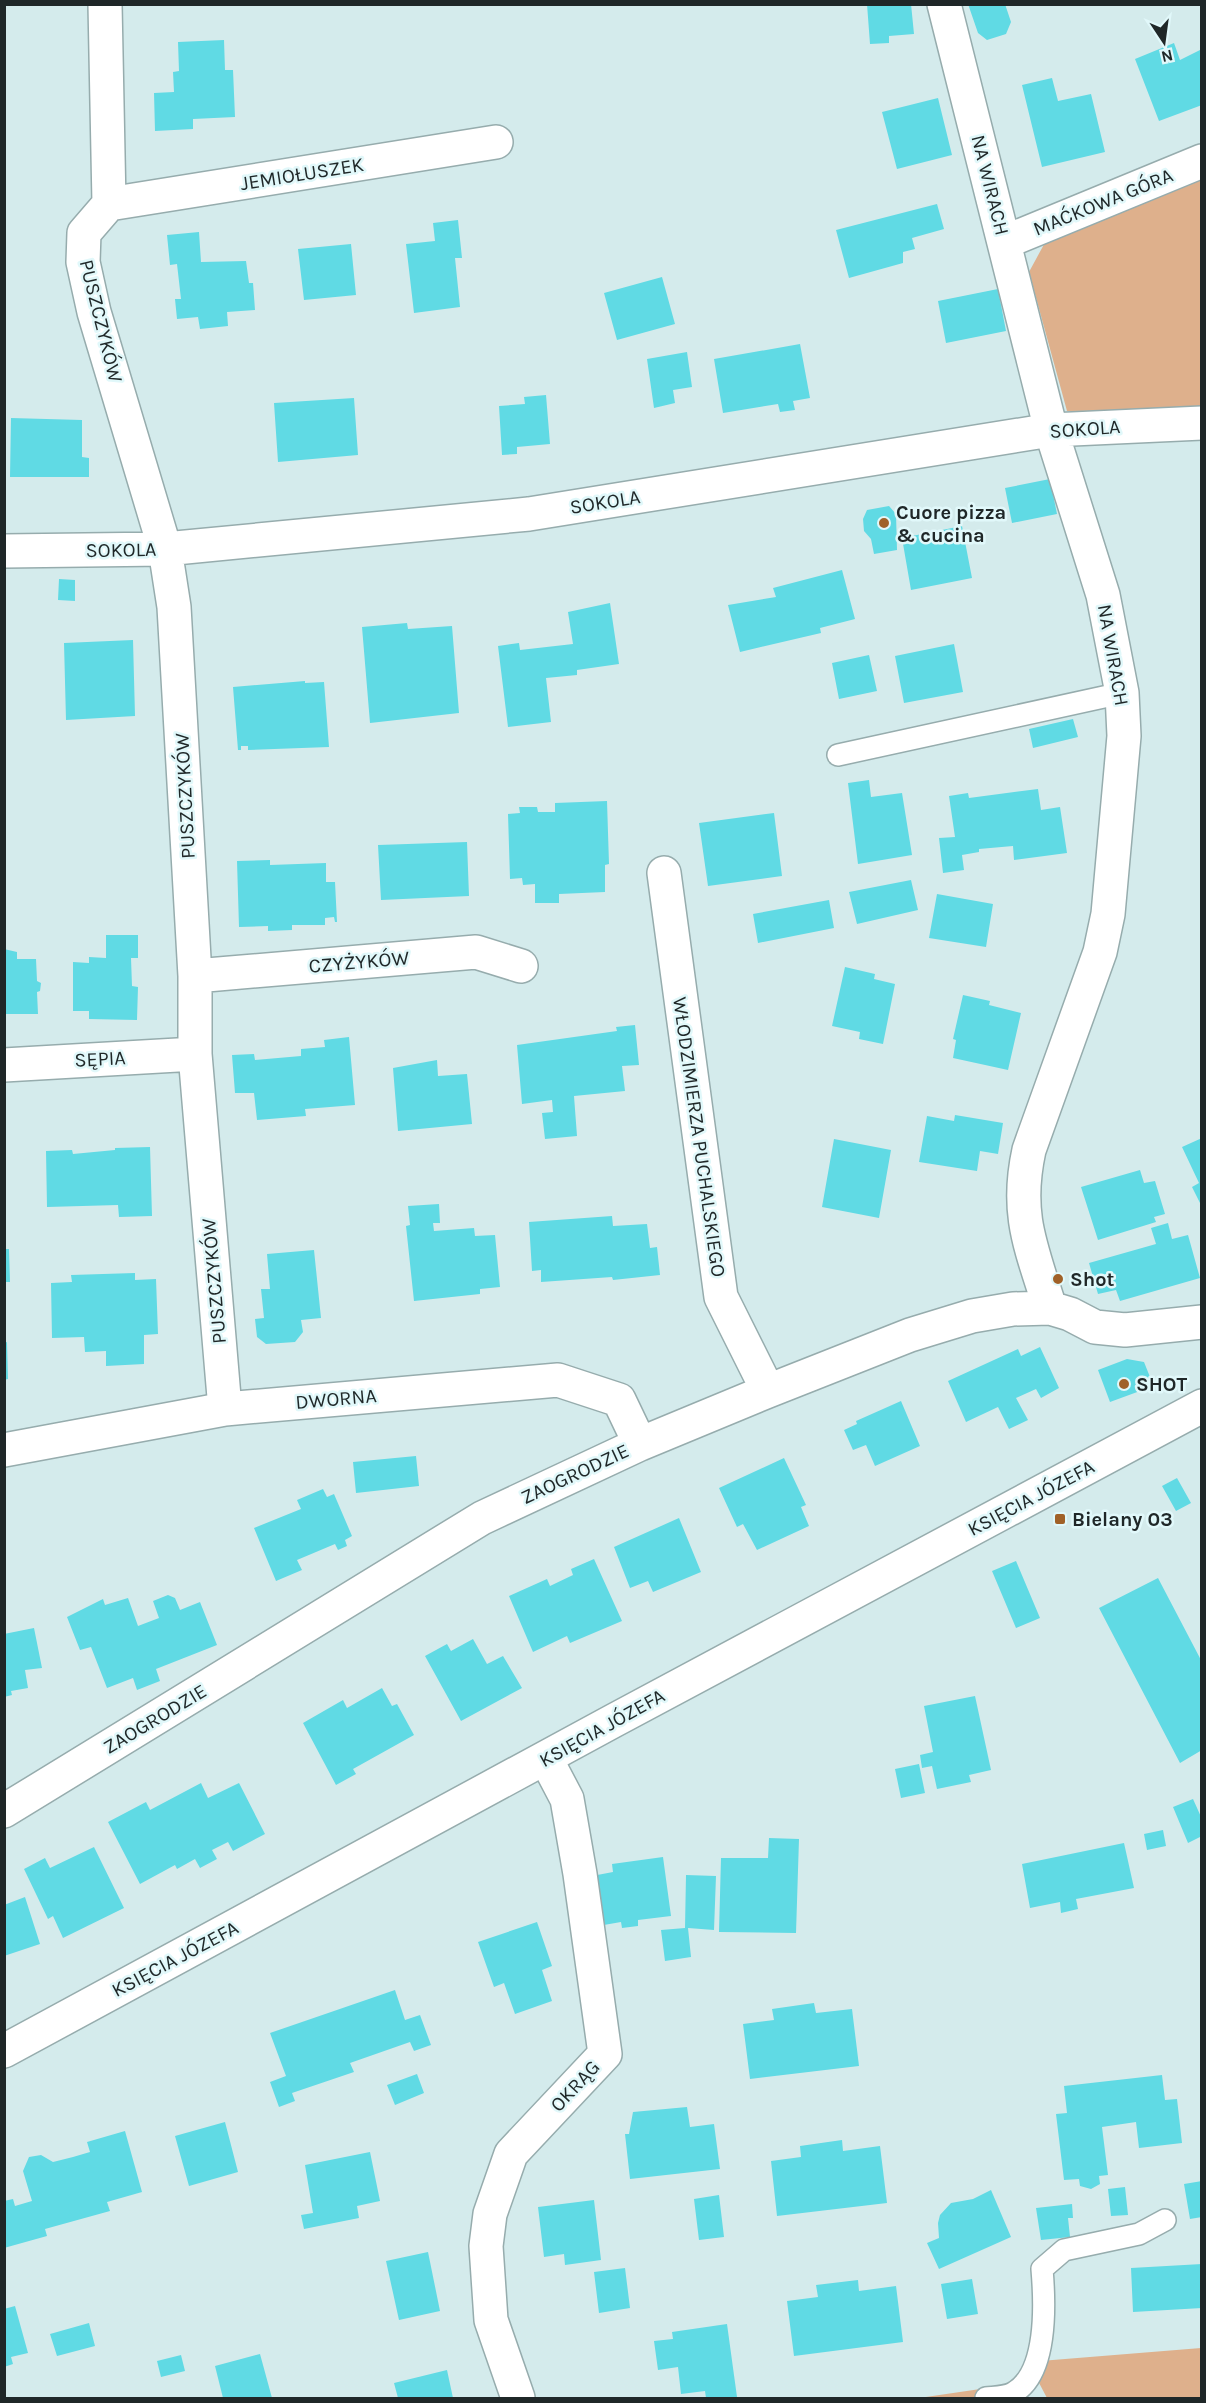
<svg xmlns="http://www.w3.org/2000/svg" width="1206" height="2403" font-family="Karla,sans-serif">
<rect width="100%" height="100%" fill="#d4ebec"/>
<!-- green -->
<path fill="#deb08c" d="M1201,174V410L1067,411L1029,272L1048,237Z
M1201,2348V2398H1047L1028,2362Z
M994,2387L995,2398H919Z"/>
<!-- building -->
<path fill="#60dae4" d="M867,4H911L914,34L889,36V43L870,44Z
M968,4H1005L1011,22L1006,34L987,40L978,33Z
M224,40L225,70H233L235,117L193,119V129L155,131L154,93L174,92L173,72L179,71L178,42Z
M1174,43L1180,60L1202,49V105L1159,121L1135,59Z
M1052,78L1058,101L1091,94L1105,152L1042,167L1022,85Z
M938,98L952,155L897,169L882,112Z
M937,204L944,229L912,238L915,249L903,252V263L849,278L836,230Z
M458,220L462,258H455L460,307L414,313L406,244L435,241L433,223Z
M199,232L201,262L246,261L249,283H253L255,310L227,312L228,326L200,329L198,317L177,319L175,299H181L177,264L170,265L167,235Z
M351,244L356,295L304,300L298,249Z
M662,277L675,324L617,340L604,293Z
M998,289L1006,331L946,343L938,301Z
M800,344L810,398L793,401L795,410L780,412L778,404L723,413L714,359Z
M687,352L692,387L673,390L675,403L654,408L647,359Z
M546,395L550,444L517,447V454L502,455L499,406L525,404L524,397Z
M354,398L358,455L278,462L274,403Z
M11,418L82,420V457L89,458V477H10Z
M1050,479L1057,514L1012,523L1005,488Z
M889,506L896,514L897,550L874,554L871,539L864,531L863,519L867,510Z
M962,526L972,578L911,590L902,538Z
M842,570L855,619L820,628L821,633L740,652L728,605L776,597L773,588Z
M59,579L75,580V601L58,600Z
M610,603L619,664L577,670V675L546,678L551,722L508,727L498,646L519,643L520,650L573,644L568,612Z
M407,623L408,629L452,626L459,713L370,723L362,627Z
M133,640L135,716L66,720L64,643Z
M954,644L963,692L904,703L895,656Z
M869,655L877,691L839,699L832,663Z
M305,681V683L324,682L329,747L248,750V746H241V750H238L233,687Z
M1073,719L1078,737L1033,748L1029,729Z
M869,780L871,797L902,793L912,855L858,864L848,783Z
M1038,789L1041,810L1060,807L1067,853L1014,860L1013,846L979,849V852L962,855L964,870L943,873L939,838L955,837L949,796L968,793L969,798Z
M607,801L609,864L605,865V892L559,894V903H535V884L523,885L522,878L510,879L508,814L520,813L519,807H537L538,812H555V803Z
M774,813L782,876L708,886L699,823Z
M467,842L469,896L381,900L378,845Z
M270,860V865L326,863V882H335L337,922H335L334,917L325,918V925H292V930L268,931V926L239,927L237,861Z
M911,880L918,910L857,924L849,892Z
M937,894L993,904L986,947L929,938Z
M829,900L834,928L758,943L753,914Z
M106,935H138V958H131L132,986L138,987L137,1020L89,1019V1011H73V962L89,963V957L106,958Z
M4,949L17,952V959H36L37,981L41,983L40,991L37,992L38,1014H4Z
M845,967L875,974L874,979L895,984L883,1044L859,1039L860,1032L832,1026Z
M963,995L990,1001L989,1005L1021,1013L1008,1070L953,1058L956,1040L953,1039Z
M635,1025L639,1065L622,1066L625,1091L574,1096L577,1136L545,1139L542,1113L553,1112L552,1100L522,1104L517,1045L617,1031L616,1027Z
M349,1037L355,1105L305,1109L306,1116L257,1120L254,1093H235L232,1055L254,1054L255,1060L301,1056V1049L325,1047L324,1040Z
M437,1060L438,1076L467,1074L472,1124L398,1131L393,1068Z
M955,1115L1003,1123L998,1154L980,1151L977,1171L919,1162L927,1116L954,1121Z
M1202,1138V1207L1192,1187L1199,1183L1182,1147Z
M834,1139L891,1150L879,1218L822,1207Z
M150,1147L152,1216L119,1217L118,1205L47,1207L46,1151L72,1150L73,1154L115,1150V1148Z
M1140,1170L1144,1183L1155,1181L1165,1214L1154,1217L1156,1222L1098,1240L1081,1187Z
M439,1204L440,1223H433L434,1231L474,1228L475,1236L495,1235L500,1287L480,1289V1294L414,1301L406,1226L410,1225L408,1206Z
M612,1216L613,1226L647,1224L650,1248L657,1247L660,1275L613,1280L612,1277L541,1282V1270L532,1271L529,1222Z
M1168,1223L1172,1239L1188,1235L1200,1278L1120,1301L1116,1290L1098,1294L1089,1263L1156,1244L1151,1228Z
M4,1249H9L10,1282H4Z
M314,1250L321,1318L301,1320L303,1332L295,1342L266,1344L257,1337L255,1319L264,1318L261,1289H270L267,1254Z
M135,1273V1280L156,1279L158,1334L144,1335V1364L106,1366V1351L85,1352L84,1337L52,1338L51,1283L72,1282L71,1275Z
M7,1342L8,1379L4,1380V1343Z
M1040,1347L1059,1388L1041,1398L1036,1389L1016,1398L1028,1420L1009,1429L998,1407L966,1422L948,1381L1018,1349L1021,1356Z
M1127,1359L1144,1362L1150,1377L1140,1391L1110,1402L1098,1370Z
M901,1401L920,1446L875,1466L866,1445L853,1450L844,1430L857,1424L856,1421Z
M416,1456L419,1486L356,1493L353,1462Z
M784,1458L806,1505L801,1507L809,1526L757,1550L743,1524L737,1527L719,1488Z
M1177,1478L1191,1503L1176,1511L1162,1486Z
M323,1489L327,1497L334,1494L352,1536L345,1540L347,1546L338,1550L335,1544L297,1560L302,1570L276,1581L254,1528L301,1509L297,1500Z
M679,1518L701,1572L653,1592L648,1581L630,1588L614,1547Z
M594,1559L622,1621L570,1643L567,1636L533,1652L509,1596L547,1579L550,1586L573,1575L571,1569Z
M1016,1561L1040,1618L1016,1628L992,1571Z
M1158,1578L1202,1662V1750L1180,1763L1099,1608Z
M168,1595L175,1598L180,1610L200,1602L217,1645L156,1669L160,1681L137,1690L133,1678L107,1688L91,1647L80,1650L67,1617L103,1599L105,1605L128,1598L138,1626L159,1618L153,1601Z
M34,1628L42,1668L25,1670L28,1688L11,1691L12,1695L4,1697V1634Z
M473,1639L487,1664L503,1656L522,1688L461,1721L425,1656L447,1644L451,1651Z
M382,1688L392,1706L397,1704L414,1735L353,1769L356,1774L336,1785L303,1723L343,1700L347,1708Z
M975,1696L991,1770L969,1775L971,1782L937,1789L932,1766L922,1768L920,1755L933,1752L924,1706Z
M919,1764L925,1793L901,1798L895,1769Z
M201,1783L208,1798L239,1783L265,1834L233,1851L228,1842L212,1850L217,1859L200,1868L195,1859L177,1869L175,1865L140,1884L108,1822L146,1802L150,1810Z
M1193,1799L1202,1819V1836L1188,1843L1173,1807Z
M1163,1830L1166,1846L1147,1850L1144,1834Z
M769,1838L799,1839L796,1933L719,1932L721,1858H768Z
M1124,1843L1134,1888L1076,1899L1078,1909L1061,1913L1060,1902L1030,1908L1022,1864Z
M94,1847L124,1908L63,1938L53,1916L48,1919L24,1869L45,1858L50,1868Z
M663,1857L671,1916L638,1920V1926L622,1928L621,1922L598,1926L592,1876L613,1872L612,1864Z
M686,1875L716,1876L714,1930L688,1928L691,1957L665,1961L661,1930L685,1928Z
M25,1897L40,1944L4,1956V1905Z
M537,1922L552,1966L542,1970L552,2001L515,2014L504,1983L494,1987L478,1942Z
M395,1990L405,2020L420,2015L431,2045L414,2051L410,2042L350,2063L354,2072L292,2093L295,2101L279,2107L270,2082L286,2076L270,2033Z
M814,2003L816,2013L852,2009L859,2066L750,2079L743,2024L774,2020L772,2009Z
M417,2074L424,2093L395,2105L387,2085Z
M1162,2075L1165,2100L1177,2099L1182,2143L1139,2148L1136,2122L1102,2127L1108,2175L1099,2176L1100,2184L1091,2189L1080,2186L1079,2179L1064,2180L1056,2114L1067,2113L1064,2086Z
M687,2107L690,2127L714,2124L720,2169L630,2179L625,2134H629L633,2112Z
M225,2122L238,2172L189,2186L175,2136Z
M125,2131L142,2192L107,2202L110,2211L45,2229L47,2236L4,2248V2201L13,2199L15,2206L32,2201L23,2171L29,2157L41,2155L53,2162L73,2157L90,2152L87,2142Z
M842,2140L843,2151L880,2146L887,2203L777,2216L771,2161L801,2157L800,2146Z
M370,2152L380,2201L357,2206L359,2218L304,2229L301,2215L313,2213L305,2165Z
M1202,2181V2217L1190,2219L1184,2184Z
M1125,2187L1128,2215L1111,2216L1108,2189Z
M991,2190L1011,2237L939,2269L927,2243L939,2238L938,2223L940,2215L951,2203L973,2199Z
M719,2195L724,2237L699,2240L694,2199Z
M594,2200L601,2260L565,2265L564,2254L544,2257L538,2207Z
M1072,2204L1073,2218H1068L1070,2237L1041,2240L1036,2208Z
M428,2252L440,2311L399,2320L386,2261Z
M1202,2264V2308L1133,2312L1131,2268Z
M625,2268L630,2308L599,2313L594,2272Z
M972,2279L978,2314L947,2319L941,2284Z
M858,2280L859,2291L896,2286L903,2342L794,2356L787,2301L818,2297L816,2285Z
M15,2306L28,2353L11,2357L13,2364L4,2367V2309Z
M89,2323L95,2346L57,2356L50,2334Z
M727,2324L737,2397L706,2398L705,2391L681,2394L678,2367L658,2370L654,2341L673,2339L672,2332Z
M260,2354L272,2398H223L215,2366Z
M181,2355L185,2371L161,2377L157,2361Z
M447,2370L453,2398H398L394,2383Z"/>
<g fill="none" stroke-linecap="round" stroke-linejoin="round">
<!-- lane casing -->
<g stroke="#96acad" stroke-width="24">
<path id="lane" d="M838,755L1122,693
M986,2398C994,2397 1006,2397 1013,2393C1048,2374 1045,2304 1042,2269L1064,2250L1139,2234L1165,2220"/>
</g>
<!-- street casing -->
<g stroke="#96acad" stroke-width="36">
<path id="street" d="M105,4L109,204
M944,4L1051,430L1103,595L1122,693L1124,736L1108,914L1100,952L1029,1150C1015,1214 1031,1247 1050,1308
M109,204L84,233L83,262L94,312L165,549L174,607L195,976V1054L225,1409
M109,204L496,142
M1005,242L1202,161
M4,551L165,549L529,514L1051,430L1202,423
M664,873L721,1297L768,1391
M195,976L476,952L521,966
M4,1065L195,1054
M4,1450L225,1409L558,1380L619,1400L640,1444
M4,1811L482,1518L640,1444L768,1391L910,1335L972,1316L1013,1309L1050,1308L1070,1314L1095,1327L1125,1330L1202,1322
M518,2398L491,2320L486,2246L490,2214L511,2154L605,2054L580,1874L567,1799L546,1759"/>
</g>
<!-- secondary casing -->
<g stroke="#96acad" stroke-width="36">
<path id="secondary" d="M4,2051L613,1721L1202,1406"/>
</g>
<!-- lane -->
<use href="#lane" stroke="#fff" stroke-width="21"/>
<!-- street -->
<use href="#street" stroke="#fff" stroke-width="33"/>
<!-- secondary -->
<use href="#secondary" stroke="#fff" stroke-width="33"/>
</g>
<!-- markers -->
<g fill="#a06128" stroke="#e1f8fa" stroke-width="2">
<circle cx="884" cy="523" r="6"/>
<circle cx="1058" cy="1279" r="6"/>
<circle cx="1124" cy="1384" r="6"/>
<rect x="1054" y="1513" width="12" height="12" rx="3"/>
</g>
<g text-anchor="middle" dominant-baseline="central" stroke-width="5" stroke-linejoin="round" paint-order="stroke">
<!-- street labels -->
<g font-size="20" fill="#1f2728" stroke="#e1f8fa">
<text transform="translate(302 174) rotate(-9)">JEMIOŁUSZEK</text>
<text transform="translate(990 185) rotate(76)">NA WIRACH</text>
<text transform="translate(1103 202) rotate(-22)">MAĆKOWA GÓRA</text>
<text transform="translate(101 321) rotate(76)">PUSZCZYKÓW</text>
<text transform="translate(1085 429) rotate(-4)">SOKOLA</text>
<text transform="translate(605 502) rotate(-9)">SOKOLA</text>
<text transform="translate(121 550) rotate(-1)">SOKOLA</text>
<text transform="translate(1113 655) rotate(80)">NA WIRACH</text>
<text transform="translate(185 796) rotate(-93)">PUSZCZYKÓW</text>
<text transform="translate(359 962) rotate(-5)">CZYŻYKÓW</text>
<text transform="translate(100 1059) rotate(-3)">SĘPIA</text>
<text transform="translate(699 1137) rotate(82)">WŁODZIMIERZA PUCHALSKIEGO</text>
<text transform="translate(214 1281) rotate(-95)">PUSZCZYKÓW</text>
<text transform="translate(336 1399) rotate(-5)">DWORNA</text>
<text transform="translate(575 1474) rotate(-25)">ZAOGRODZIE</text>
<text transform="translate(1031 1498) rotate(-28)">KSIĘCIA JÓZEFA</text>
<text transform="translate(155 1719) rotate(-31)">ZAOGRODZIE</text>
<text transform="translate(602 1728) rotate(-29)">KSIĘCIA JÓZEFA</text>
<text transform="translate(175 1959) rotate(-28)">KSIĘCIA JÓZEFA</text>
<text transform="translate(575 2086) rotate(-47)">OKRĄG</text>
</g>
<!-- poi labels -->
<g font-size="20" font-weight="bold" fill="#1f2728" stroke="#e1f8fa" text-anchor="start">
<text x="896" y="512">Cuore pizza<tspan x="896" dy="23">&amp; cucina</tspan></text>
<text x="1070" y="1279">Shot</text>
<text x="1136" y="1384">SHOT</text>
<text x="1072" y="1519">Bielany 03</text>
</g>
</g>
<!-- border -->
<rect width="1206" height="2403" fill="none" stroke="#1f2728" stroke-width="12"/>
<!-- north arrow -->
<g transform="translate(1164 42) rotate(167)" stroke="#e1f8fa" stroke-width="4.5" paint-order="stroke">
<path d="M0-4.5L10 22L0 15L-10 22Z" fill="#1f2728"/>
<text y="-9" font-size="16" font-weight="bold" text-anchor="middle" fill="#1f2728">N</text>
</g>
</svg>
